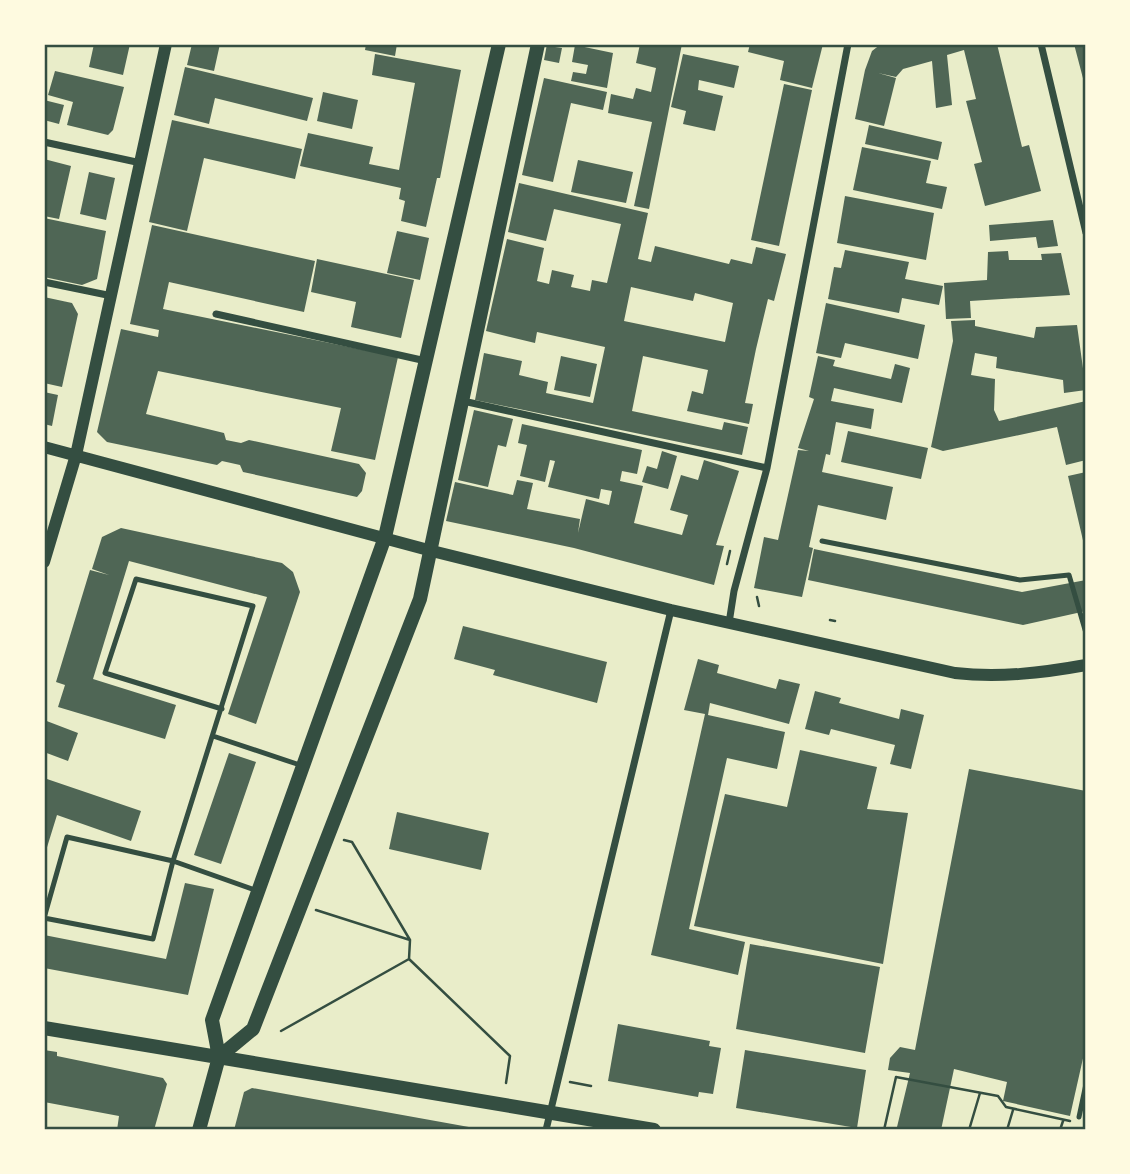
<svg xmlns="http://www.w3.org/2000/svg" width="1130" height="1174" font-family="'Golos Text',sans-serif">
<rect width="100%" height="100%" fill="#e9edc9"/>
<!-- building -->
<path fill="#4f6655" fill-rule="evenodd" d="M94,44H130L123,75L89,67Z
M192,44H220L214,71L187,65Z
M366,44H397L395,56L365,50Z
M547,44H555V47L562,48L559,63L544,60Z
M640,44H682L649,209L634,206L652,122L608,113L611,94L633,99L636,88L651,92L656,68L636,63Z
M750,44H823L812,88L780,80L784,61L748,52Z
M881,44H997L1022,147L1029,145L1041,191L985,206L974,164L982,162L966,101L976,99L964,50L947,55L952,105L936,108L932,61L903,69L896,77L878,73L896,78L884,126L855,119L865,70L872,51Z
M1074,44H1086V86H1085Z
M575,45L613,53L607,88L571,81L573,72L586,74L588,65L572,62Z
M375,54L461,70L440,178H437L426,227L401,221L405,201L399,199L401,188L300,166L308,133L373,147L369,164L399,170L415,83L372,75Z
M683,54L739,66L734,88L699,80L698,90L723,96L715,131L683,124L686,111L671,107Z
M185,67L313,98L307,121L215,98L209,124L174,115Z
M55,71L124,87L113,130L108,135L67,125L73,102L48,95Z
M544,78L607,92L603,110L571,103L553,182L522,175Z
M784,84L812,90L779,246L751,240Z
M323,92L358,100L352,129L317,121Z
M44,100L64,105L59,124L44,120Z
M172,120L302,149L295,179L204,158L187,231L149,222Z
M869,125L942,142L938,160L865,144Z
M862,147L931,161L926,183L947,187L942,209L853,190Z
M44,159L71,166L59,219L44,216Z
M578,160L633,172L626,203L571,192Z
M89,172L115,178L106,220L80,214Z
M519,183L648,213L638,259L651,262L655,246L729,264L731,259L752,264L756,247L786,254L774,301L768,299L756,349L745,403L753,404L749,424L687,411L692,391L703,394L708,370L643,356L632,411L722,430L724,422L748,427L742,455L475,400L484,353L522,361L519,375L548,382L546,393L593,403L605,347L537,332L535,343L486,331L507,239L544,248L537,281L549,284L552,270L574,275L571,287L590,291L592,280L607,283L621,224L554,209L546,241L508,232ZM631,287L693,301L695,293L733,303L725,342L624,321Z
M845,196L934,213L926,260L837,243Z
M44,218L106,231L97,279L82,285L44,277Z
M1053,220L1058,246L1038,248L1036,237L990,241L989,225Z
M152,225L315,261L304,312L169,282L163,309L398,357L375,460L331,451L341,408L158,371L146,414L224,433L226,440L241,443L249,440L359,464L366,473L362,491L357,497L243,472L240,465L222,461L217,465L107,442L97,432L121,329L158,337L159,330L130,324Z
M397,231L429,238L420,280L387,273Z
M845,250L909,262L905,279L943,286L939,305L902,298L899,313L828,299L834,267L841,268Z
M1008,251L1009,260H1042L1041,254L1061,253L1070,295L970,301L971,318L946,319L944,283L987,280L988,252Z
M317,259L414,280L401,338L351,327L356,302L311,292Z
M44,297L72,303L78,314L62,387L44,383Z
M826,303L925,325L918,359L845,343L841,358L816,353Z
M975,320V326L1034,338L1036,327L1077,325L1086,390L1064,393L1063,380L996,368L997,357L975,353L971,375L995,379L994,410L999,421L1086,401V460L1066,465L1057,427L943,451L931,447L953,341L951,321Z
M561,356L597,364L590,397L554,390Z
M818,356L835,360L833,366L891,379L895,364L910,368L902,403L834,388L831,401L874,409L871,429L836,422L830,455L826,454L822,472L893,487L886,520L818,505L809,547L813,548L802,597L754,588L764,537L778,540L798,450L809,451L798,448L814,399L809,397Z
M44,392L58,395L52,426L44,424Z
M474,410L513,419L506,447L498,445L488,487L458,480Z
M522,424L642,450L637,474L622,471L620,481L643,486L634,523L682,535L688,515L670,510L681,475L698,480L704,460L739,471L716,545L724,546L714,585L574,548L446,521L455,482L513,495L517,480L533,483L527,509L580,519L578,533L586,499L609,505L612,491L601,489L599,499L548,487L555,461L550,460L545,482L520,476L527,445L518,443Z
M848,431L928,448L921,479L841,462Z
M662,451L677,456L668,489L642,482L647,466L657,469Z
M1086,472V549H1085L1068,476Z
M121,528L282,563L293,572L300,592L256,724L228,714L267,597L129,561L93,679L176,705L165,739L58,707L65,685L56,682L90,570L109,575L92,569L102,537Z
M814,549L1022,592L1086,580V611L1023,625L808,580Z
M463,626L607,662L597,703L493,675L495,670L454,659Z
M698,659L719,665L717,673L776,689L779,679L800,684L789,724L710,703L708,715L785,732L777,769L727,758L689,929L745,942L738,975L651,955L705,714L684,710Z
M815,691L841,698L839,703L899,719L901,709L924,715L911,769L890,764L895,745L831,729L829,735L805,729Z
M44,720L78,733L68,761L44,752Z
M800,750L877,767L867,809L908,813L883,964L694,926L725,794L787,807Z
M229,753L256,762L221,864L194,855Z
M969,769L1086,791V1045L1070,1116L1003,1101L1007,1082L954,1069L941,1130H910L897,1127L910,1073L888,1070L890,1058L900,1047L915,1050Z
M44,778L141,811L131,841L57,815L44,857Z
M397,812L489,833L481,870L389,849Z
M185,883L214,889L188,995L44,968V935L166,959Z
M750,944L880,967L865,1053L736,1029Z
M618,1024L710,1041L709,1046L721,1048L713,1094L699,1092L698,1097L608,1081Z
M44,1050L57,1052V1056L163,1078L167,1084L154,1130H117L119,1116L44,1102Z
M745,1050L866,1070L857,1128L736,1108Z
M252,1088L480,1129V1130H234L244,1092Z"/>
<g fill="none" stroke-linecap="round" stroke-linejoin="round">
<!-- path -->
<path stroke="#344e41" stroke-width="2.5" d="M727,564L730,551
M757,597L759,606
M830,620L835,621
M344,840L352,842L410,940L409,959L510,1056L506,1083
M316,910L410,940
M281,1031L409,959
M570,1082L591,1086
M884,1130L896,1077L998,1096L1006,1107L1070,1121
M969,1130L980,1093
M1007,1130L1013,1110
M1060,1130L1063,1121"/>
<!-- service -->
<path stroke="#344e41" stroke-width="5" d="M822,541L1020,580L1069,575L1086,633
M222,709L105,673L136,579L253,606C227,691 200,776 173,861L67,837L44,918L153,939L173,861L258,891
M213,736L300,765
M1079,1117L1086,1084"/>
<!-- minor -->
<path stroke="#344e41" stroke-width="7" d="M1041,44L1086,233
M44,142L141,163
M44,282L112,296
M216,314L426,361
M463,401L767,468
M729,623L734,591L767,468L848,44
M546,1130L671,610"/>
<!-- tertiary -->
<path stroke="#344e41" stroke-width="12" d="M44,447L432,551L671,610L955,673C999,678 1042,673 1086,665
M44,562L76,455L166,44"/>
<!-- secondary -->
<path stroke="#344e41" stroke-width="14" d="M44,1028L654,1130
M219,1057L253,1029L420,599L538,44
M199,1130L219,1057L212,1020L385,537L499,44"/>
</g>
<!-- border -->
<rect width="1130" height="1174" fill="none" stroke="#fefae0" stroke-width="91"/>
<rect x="46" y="46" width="1038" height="1082" fill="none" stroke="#344e41" stroke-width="2.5"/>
</svg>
